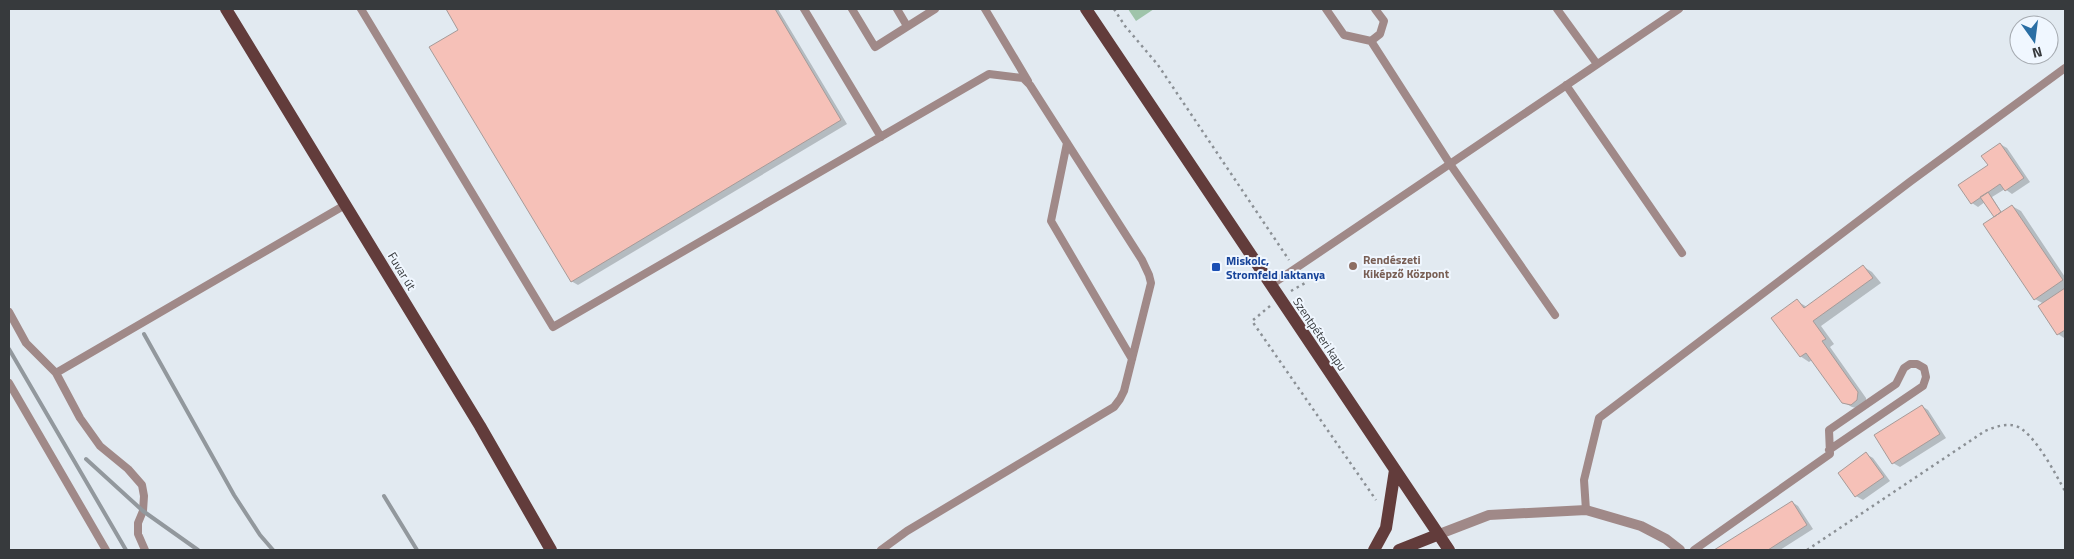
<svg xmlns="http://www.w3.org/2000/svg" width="2074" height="559" font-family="'Titillium Web',sans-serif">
<rect width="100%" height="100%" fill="#e2eaf1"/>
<!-- green -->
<path fill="#9fc4aa" d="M1128,9H1154L1136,21Z"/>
<!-- shadow -->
<path fill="#0003" d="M447,9H778L847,124L578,285L571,281L460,30Z
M2000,144L2007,148L2030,182L2012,194L2005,189L1992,197L2002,213L2012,206L2021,211L2065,277L2064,338L2058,334L2044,304L2035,299L1996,217L1985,202L1978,207L1972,203Z
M1864,267L1872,272L1881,283L1821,326L1834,344L1830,347L1866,398V405L1860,409L1852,407L1843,402L1812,360L1809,362L1800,356L1797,301L1807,307Z
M1922,406L1928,410L1946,438L1900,467L1893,463L1875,436Z
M1866,454L1873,458L1890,481L1863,500L1856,496Z
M1792,502L1798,506L1813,529L1780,550H1716Z"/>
<!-- building -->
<path fill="#f6c1b8" stroke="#a69b99" d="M446,9H775L841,120L571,282L429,47L458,30Z
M2000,143L2024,178L2005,191L2000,184L1971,204L1958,185L1988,165L1981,156Z
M1988,192L2001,212L1994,217L1980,197Z
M2012,205L2063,280L2034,300L1983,224Z
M1863,265L1873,278L1813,321L1826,339L1822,341L1858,392L1857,400L1851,405L1842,403L1806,353L1800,357L1771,318L1797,299L1804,308Z
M2065,288V330L2057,335L2038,306Z
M1922,405L1940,434L1892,464L1874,435Z
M1866,452L1884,477L1855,497L1838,473Z
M1792,501L1807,525L1768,550H1714Z"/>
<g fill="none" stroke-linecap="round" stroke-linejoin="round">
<!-- path -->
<path stroke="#8b9095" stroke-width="2.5" stroke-dasharray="2.5 4" stroke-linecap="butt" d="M1114,9L1125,26L1158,65L1289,260
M1291,291L1305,283L1301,276
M1270,306L1252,321L1376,500
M1807,550L1985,431C1995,427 2005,423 2016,426C2034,432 2056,475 2065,491"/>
<!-- service -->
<path stroke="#a08988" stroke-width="8" d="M361,9L553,327L989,74L1023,78L1030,85L1142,260L1149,275L1151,283L1124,391L1120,399L1114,407L907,531L881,550
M804,9L881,137
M852,9L875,47L935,9
M897,9L907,26
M985,9L1028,81
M1326,9L1344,35L1371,41L1380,34L1384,21L1375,9
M1557,9L1597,64
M1371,41L1450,164L1555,315
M1566,85L1682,253
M1067,143L1051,221L1132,359
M1271,285L1679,9
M9,312L26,343L56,373L80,418L100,446L128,469L142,485L144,496L143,511L138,523V534L145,550
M56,373L345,205
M9,383L106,550
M1586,510L1584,480L1599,418L1911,181L2065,68
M1694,550L1830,454L1829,430L1896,384L1904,368L1910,364H1917L1924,368L1926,377L1923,386L1829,450"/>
<!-- minor -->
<path stroke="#a08988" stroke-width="10" d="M1437,535L1489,515L1586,510L1641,526L1666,539L1680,550"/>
<!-- primary -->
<path stroke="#623c3b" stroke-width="12" d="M226,9L480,426L551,550
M1086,9L1449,550
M1374,550L1386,528L1395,470
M1399,550L1437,535"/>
<!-- rail -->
<path stroke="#92989d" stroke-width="4" d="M144,334L234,495L260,535L273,550
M9,349L126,550
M86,459L143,511L198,550
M384,496L417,550"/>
</g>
<!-- markers -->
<circle fill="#8d6e63" stroke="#f0f7ff" stroke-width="2" cx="1353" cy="266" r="5"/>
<rect fill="#1a4fb4" stroke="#f0f7ff" stroke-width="2" x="1211" y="262" width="10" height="10" rx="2.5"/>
<g text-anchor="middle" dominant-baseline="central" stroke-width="4" stroke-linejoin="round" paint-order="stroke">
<!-- education labels -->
<g font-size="12" font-weight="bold" fill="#785e54" stroke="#f0f7ff" text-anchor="start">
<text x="1363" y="259">Rendészeti<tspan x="1363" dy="14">Kiképző Központ</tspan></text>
</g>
<!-- transit labels -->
<g font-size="12" font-weight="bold" fill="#164399" stroke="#f0f7ff" text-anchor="start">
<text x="1226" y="260">Miskolc,<tspan x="1226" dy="14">Stromfeld laktanya</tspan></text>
</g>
<!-- street labels -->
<g font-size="12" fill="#373a3d" stroke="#f0f7ff">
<text transform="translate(402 271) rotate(59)">Fuvar út</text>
<text transform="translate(1320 334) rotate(56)">Szentpéteri kapu</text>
</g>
</g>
<!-- border -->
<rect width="2074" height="559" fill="none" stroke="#373a3d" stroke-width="20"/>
<!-- north arrow -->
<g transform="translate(2034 40) rotate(166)"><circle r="24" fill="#f0f7ff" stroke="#a6abb1"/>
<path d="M0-4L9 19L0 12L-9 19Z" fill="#2a6ea4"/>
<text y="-8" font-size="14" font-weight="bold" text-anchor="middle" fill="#373a3d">N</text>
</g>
</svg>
